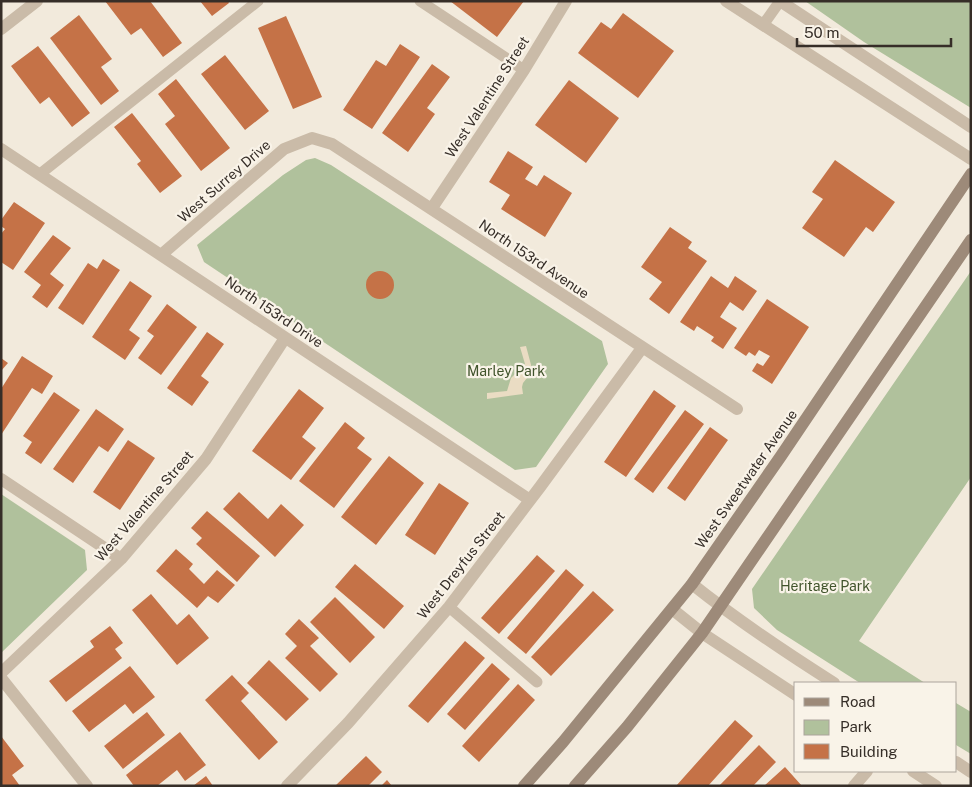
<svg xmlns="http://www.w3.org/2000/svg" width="972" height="787" font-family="'Public Sans',sans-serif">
<rect width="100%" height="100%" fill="#f2eadc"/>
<!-- green -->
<path fill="#b0c19c" d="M805,1H971V108L864,42Z
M315,158L331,165L602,341L608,364L536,467L515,470L204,262L197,245L283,175L306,160Z
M971,271V477L859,641L925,683H860L777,630L754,608L752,589Z
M1,494L85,550L87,570L1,653Z
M956,703L971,712V754L956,745Z"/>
<!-- plaza -->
<path fill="#eadcc3" d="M526,346L534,376L527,378L523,383L522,387L523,394L487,399V393L507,391L511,378L525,364L520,347Z"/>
<!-- building -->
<path fill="#c57247" d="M105,1H150L182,43L163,57L141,28L131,35Z
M200,1H228L229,3L212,16Z
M450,1H524L497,37Z
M623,13L674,51L638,98L578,53L601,22L611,29Z
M79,15L112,59L101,67L119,91L101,105L50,38Z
M286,16L322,97L293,109L258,28Z
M400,44L420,57L372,129L343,110L376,60L386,66Z
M38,46L90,113L72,127L49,97L40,104L11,66Z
M225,55L269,111L245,130L201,74Z
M432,64L450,77L427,108L435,114L408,152L382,133Z
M176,79L230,148L201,171L165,124L175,116L158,94Z
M569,80L619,118L586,163L535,125Z
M132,113L182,176L160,193L137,164L141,161L114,127Z
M508,151L533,167L525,179L537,186L544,175L572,193L545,237L501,209L510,195L489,182Z
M835,160L895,202L873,232L866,227L844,257L802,228L823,199L812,192Z
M14,202L45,223L13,270L1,262V234L5,229L1,226V220Z
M670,227L692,242L688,248L707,261L669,314L649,299L662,282L641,267Z
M53,235L71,248L50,274L64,285L47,308L32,297L41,285L24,272Z
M103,259L120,270L83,325L58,308L88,263L97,269Z
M366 285a14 14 0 1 1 28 0a14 14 0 1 1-28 0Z
M711,276L728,288L735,276L757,291L743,311L730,302L720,317L737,328L723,349L711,341L714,337L697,326L694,331L680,322Z
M130,281L152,296L129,330L140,338L125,360L92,337Z
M767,299L809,327L772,384L752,371L757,363L763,366L770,356L759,350L755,356L749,352L746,356L734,348Z
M167,304L197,327L161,375L138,358L154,336L147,331Z
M207,332L224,344L201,376L209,382L192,406L167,388Z
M22,356L53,376L42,394L32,388L1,435V389Z
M1,358L8,363L1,371Z
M299,389L324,408L302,437L316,448L291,480L252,451Z
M654,390L676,406L626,477L604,462Z
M54,392L80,410L41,464L25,453L32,442L23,436Z
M96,409L124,429L108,452L99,446L73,483L53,469Z
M685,410L704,424L653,493L634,479Z
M345,422L365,438L357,448L372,459L334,508L299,481Z
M710,427L728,440L685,501L667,488Z
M128,440L155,458L120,510L93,492Z
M389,456L424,483L376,545L341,517Z
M439,483L469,503L435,555L405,535Z
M239,492L268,519L281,504L304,525L275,557L223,509Z
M207,511L260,556L237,582L196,544L202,538L191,528Z
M176,549L193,564L189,569L204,584L217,570L235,585L218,603L208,596L197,608L156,571Z
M537,555L555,571L499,634L481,618Z
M355,564L404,606L384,629L335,587Z
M566,569L584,585L526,654L507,638Z
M593,591L614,610L551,676L531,657Z
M151,594L177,625L189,614L209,638L177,665L132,610Z
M335,597L375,637L350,663L310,622Z
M299,619L319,638L310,646L338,674L320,692L285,658L297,646L285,634Z
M110,626L123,643L115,649L122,658L66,702L49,681L94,647L90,641Z
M465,641L485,658L428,723L408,706Z
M269,660L309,699L286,721L247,683Z
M492,663L510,679L465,730L447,714Z
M130,666L155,697L133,714L125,704L89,732L72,711Z
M232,675L249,693L241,701L278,742L259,760L205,700Z
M518,684L535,700L479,762L462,746Z
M147,712L165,735L123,769L104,746Z
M735,720L753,736L708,786H676Z
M180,732L206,765L185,781L177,770L157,786H134L126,775Z
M1,736L24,766L12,775L20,786H1Z
M759,745L776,762L753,786H719Z
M366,756L382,772L368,786H335Z
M785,767L802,786H764Z
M206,776L213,786H193Z
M387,780L392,786H381Z"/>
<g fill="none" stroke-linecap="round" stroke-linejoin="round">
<!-- lane -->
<path stroke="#cabba8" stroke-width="11" d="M420,1L524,70
M763,25L780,1
M40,174L258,1
M449,607L537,682"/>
<!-- street -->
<path stroke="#cabba8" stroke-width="12" d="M726,1L971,159
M780,1L971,127
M1,29L37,1
M1,149L530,500
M432,208L524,70L566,1
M161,255L284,149L312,138L332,144L737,409
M1,479L121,559
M692,584C737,620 785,652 834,683
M672,609L702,633L796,695
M1,673L121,559L206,459L285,338
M1,678L87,786
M956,762L971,772
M913,771L936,786
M287,786L348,723L449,607L540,487L642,348
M854,786L867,771"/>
<!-- secondary -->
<path stroke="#9d8a79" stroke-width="12" d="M524,786L563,742L692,584L781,456L971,174
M575,786L627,727L702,633L971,240"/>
</g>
<g text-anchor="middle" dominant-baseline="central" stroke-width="4.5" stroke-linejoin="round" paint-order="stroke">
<!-- street labels -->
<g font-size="14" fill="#362e28" stroke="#f9f3e8">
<text transform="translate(487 97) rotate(-57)">West Valentine Street</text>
<text transform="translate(224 181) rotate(-41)">West Surrey Drive</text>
<text transform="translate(534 259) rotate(34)">North 153rd Avenue</text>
<text transform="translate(274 312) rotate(34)">North 153rd Drive</text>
<text transform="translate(746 479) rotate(-55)">West Sweetwater Avenue</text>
<text transform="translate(144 506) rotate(-49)">West Valentine Street</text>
<text transform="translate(461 565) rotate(-52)">West Dreyfus Street</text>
</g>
<!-- park labels -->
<g font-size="14" fill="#41542c" stroke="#f9f3e8">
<text x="506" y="371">Marley Park</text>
<text x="825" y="586">Heritage Park</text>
</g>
</g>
<!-- border -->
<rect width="972" height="787" fill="none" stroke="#362e28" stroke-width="5"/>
<!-- legend -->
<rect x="794" y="682" width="162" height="90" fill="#f9f3e8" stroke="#aba49b"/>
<rect x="804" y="698" width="25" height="8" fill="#9d8a79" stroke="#aba49b"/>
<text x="840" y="707" font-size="15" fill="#362e28">Road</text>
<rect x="804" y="720" width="25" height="15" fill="#b0c19c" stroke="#aba49b"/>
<text x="840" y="732" font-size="15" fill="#362e28">Park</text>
<rect x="804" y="744" width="25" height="15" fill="#c57247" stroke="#aba49b"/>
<text x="840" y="757" font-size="15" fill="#362e28">Building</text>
<!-- scale -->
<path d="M797 38v8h154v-8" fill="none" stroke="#362e28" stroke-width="2.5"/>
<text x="804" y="38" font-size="15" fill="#362e28" stroke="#f9f3e8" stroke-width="4" paint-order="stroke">50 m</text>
</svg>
